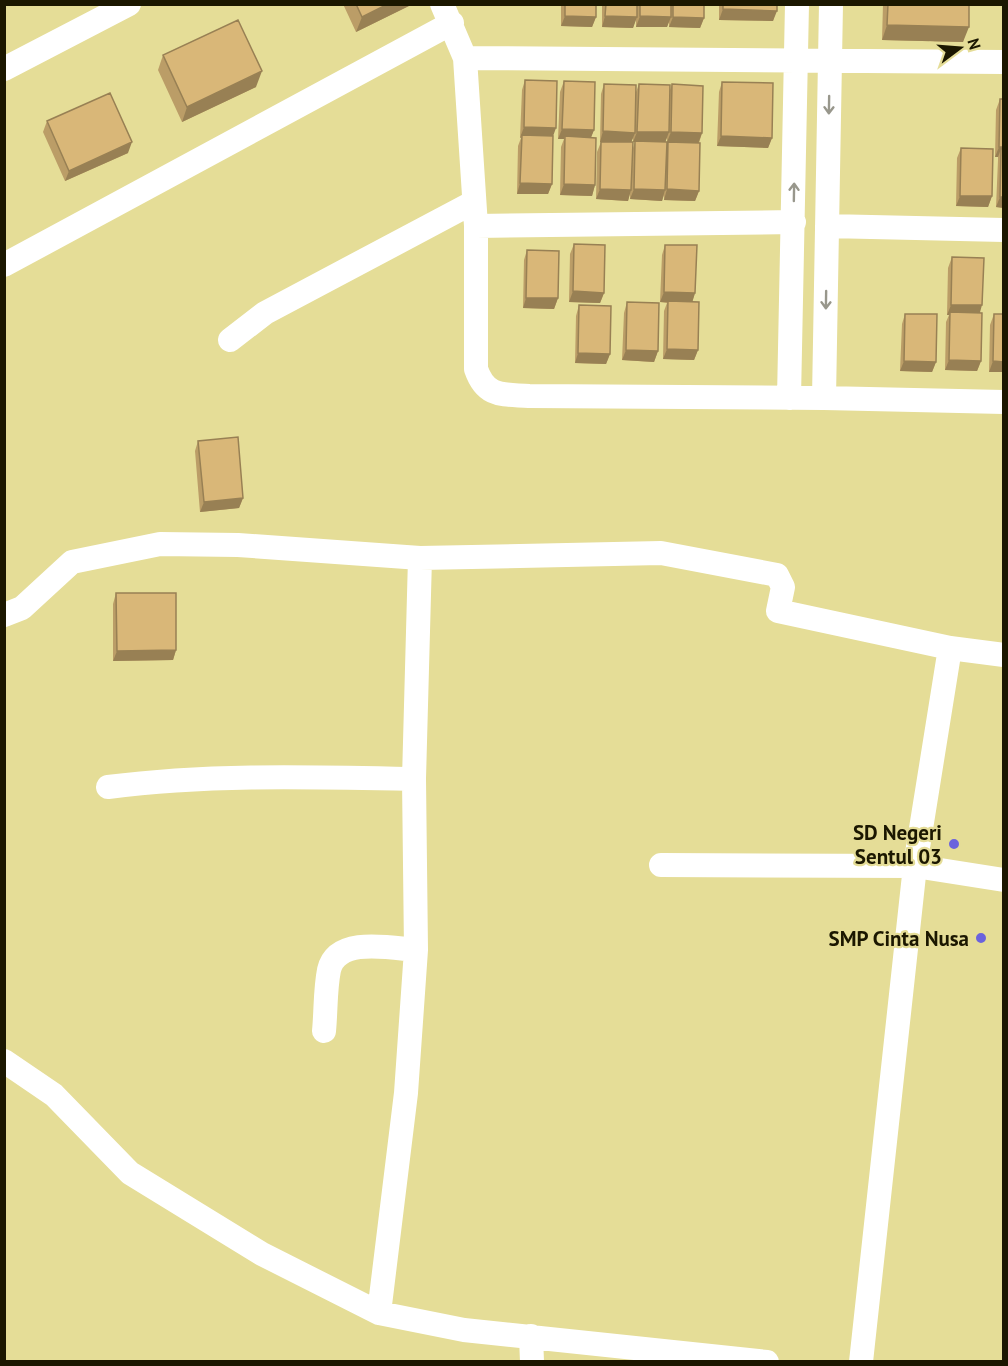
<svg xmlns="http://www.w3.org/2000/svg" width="1008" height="1366" font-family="'PT Sans',sans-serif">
<rect width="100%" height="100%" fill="#e5dd97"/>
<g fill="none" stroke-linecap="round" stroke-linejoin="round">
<!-- street -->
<path stroke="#fff" stroke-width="24" d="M442,4L465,58L1004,62
M465,58L476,226V369C486,398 503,394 529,396L824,398L1004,402
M4,69L129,4
M476,226L794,222
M827,226L1004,230
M4,265L452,23
M230,340L265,313L474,202
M789,398L797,4
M824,398L831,4
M4,615L22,608L72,562L160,544L238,545L420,558L661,553L777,575L783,587L778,611L950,648L1004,655
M108,787C210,774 311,777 414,779
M661,865L915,866L1004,880
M324,1031C326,1011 325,990 329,970C337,936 391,948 416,950
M4,1061L54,1095L130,1173L262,1254L379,1313L464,1330L767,1362
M379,1313L406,1093L416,950L414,779L420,558
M531,1336L532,1362
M861,1362L915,866L950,648"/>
</g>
<!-- wall -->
<path fill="#bb9d67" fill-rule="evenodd" d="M343,4H413L356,32Z
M561,4H596V17L592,27L561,26Z
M602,4H704V18L700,28L669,27V21L667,27H636V19L633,28L602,27Z
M719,4H777L773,21L719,20Z
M883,4H969L963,42L882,40Z
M163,55L256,87L182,122L158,70Z
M525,80L553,136L552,184L548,194H517L518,146L521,138H520L522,90Z
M564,81L594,130L591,137L595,185L592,196L560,195L561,147L564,139H558L560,92Z
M722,82L772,138L768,148L717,146L719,92Z
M604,84L636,92L639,84L670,90L672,84L702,133L699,143V191L695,201L664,200V195L662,201L630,199V193L628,201L596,199L597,152L601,142H600L601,94ZM633,137V142H635L633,148L631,142ZM667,137V142L668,143L666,147L665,142Z
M1000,99H1004V208L996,207L998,160V157H995L996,110Z
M47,121L128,153L65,181L43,132Z
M961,148L992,196L988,207L956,206L957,158Z
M574,244L604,293L600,303L569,302L570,254Z
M665,245L695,293L692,302L698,350L694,360L663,359L664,311L667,303L660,302L662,255Z
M527,250L558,298L554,309L523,308L524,260Z
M952,257L980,313L981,361L977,371L945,370L946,322L949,315H947L948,268Z
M627,302L658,351L654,362L622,360L624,313Z
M579,305L610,354L606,364L575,363L576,316Z
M905,314L936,362L932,372L900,371L902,324Z
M994,314H1004V372H989L990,325Z
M198,441L243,498L239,508L200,512L195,451Z
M116,593L176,650L173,660L113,661V604Z"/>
<!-- shaded-wall -->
<path fill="#988054" d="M388,4H413L356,32L362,17Z
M723,9L777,11L773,21L719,20Z
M565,16L596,17L592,27L561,26Z
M605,16L637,17L633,28L602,27Z
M640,16L671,17L667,27H636Z
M673,17L704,18L700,28L669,27Z
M887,25L969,27L963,42L882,40Z
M262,71L256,87L182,122L187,107Z
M524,127L556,128L552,139L522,135L520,138Z
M562,129L594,130L590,140L565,136L564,139H558Z
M603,131L635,133L631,143L600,142Z
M637,132H669L665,143L633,142Z
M671,132L702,133L698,144L667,142Z
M721,136L772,138L768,148L717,146Z
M132,142L128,153L65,181L69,171Z
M999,147H1004V158L1001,149L998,157H995Z
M520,183L552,184L548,194H517Z
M564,184L595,185L592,196L560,195Z
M600,189L631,190L628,201L596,199Z
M634,189L665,190L662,201L630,199Z
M667,189L699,191L695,201L664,200Z
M960,196H992L988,207L956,206Z
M1000,197H1004V208L996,207Z
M573,291L604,293L600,303L569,302Z
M664,292L695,293L692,303L660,302Z
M526,298H558L554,309L523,308Z
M951,305H982L979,316L950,312L949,315H947Z
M667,349L698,350L694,360L663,359Z
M626,350L658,351L654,362L622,360Z
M578,353L610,354L606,364L575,363Z
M949,360L981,361L977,371L945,370Z
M904,361L936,362L932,372L900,371Z
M993,361L1004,362V372H989Z
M243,498L239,508L200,512L204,502Z
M176,650L173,660L113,661L117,651Z"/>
<!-- building -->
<path fill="#d9b778" stroke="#988054" stroke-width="1.5" d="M356,4H388L362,17Z
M565,4H596V17L565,16Z
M606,4H637V17L605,16Z
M640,4H671V17L640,16Z
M673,4H704V18L673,17Z
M723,4H777V11L723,9Z
M888,4H969V27L887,25Z
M238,20L262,71L187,107L163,55Z
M525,80L557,81L556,128L524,127Z
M564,81L595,82L594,130L562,129Z
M722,82L773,83L772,138L721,136Z
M604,84L636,85L635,133L603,131Z
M639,84L670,85L669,132H637Z
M672,84L703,86L702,133L671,132Z
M110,93L132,142L69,171L47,121Z
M1000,99H1004V147H999Z
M522,135L553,136L552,184L520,183Z
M565,136L596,138L595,185L564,184Z
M635,141L667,142L665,190L634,189Z
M601,142H633L631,190L600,189Z
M668,142L700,143L699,191L667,189Z
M961,148L993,149L992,196H960Z
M1001,149H1004V197H1000Z
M574,244L605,245L604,293L573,291Z
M665,245H697L695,293L664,292Z
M527,250L559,251L558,298H526Z
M952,257L984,258L982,305H951Z
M668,301L699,302L698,350L667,349Z
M627,302L659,303L658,351L626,350Z
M579,305L611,306L610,354L578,353Z
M950,312L982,313L981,361L949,360Z
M905,314H937L936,362L904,361Z
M994,314H1004V362L993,361Z
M238,437L243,498L204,502L198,441Z
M116,593H176V650L117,651Z"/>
<!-- one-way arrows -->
<defs><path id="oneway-shaft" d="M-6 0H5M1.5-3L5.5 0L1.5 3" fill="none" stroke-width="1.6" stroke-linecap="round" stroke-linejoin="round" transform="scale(1.5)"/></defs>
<g stroke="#98978c">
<use href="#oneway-shaft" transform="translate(829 105) rotate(91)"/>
<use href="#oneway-shaft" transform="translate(794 192) rotate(-89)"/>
<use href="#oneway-shaft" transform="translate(826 300) rotate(91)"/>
</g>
<!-- markers -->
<g fill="#6b63dd" stroke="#e5dd97" stroke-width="2">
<circle cx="954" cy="844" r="6"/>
<circle cx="981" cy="938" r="6"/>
</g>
<g text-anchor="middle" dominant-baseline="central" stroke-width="4.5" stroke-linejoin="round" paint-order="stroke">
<!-- poi labels -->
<g font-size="21" font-weight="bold" fill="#1b1700" stroke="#e5dd97" text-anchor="end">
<text x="942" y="832">SD Negeri<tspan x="942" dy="24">Sentul 03</tspan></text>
<text x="969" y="938">SMP Cinta Nusa</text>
</g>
</g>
<!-- border -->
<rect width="1008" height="1366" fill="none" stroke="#1b1700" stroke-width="12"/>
<!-- north arrow -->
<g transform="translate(960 48) rotate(74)" stroke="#e5dd97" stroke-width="4.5" paint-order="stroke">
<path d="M0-4.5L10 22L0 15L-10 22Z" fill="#1b1700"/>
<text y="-9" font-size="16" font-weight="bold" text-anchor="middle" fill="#1b1700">N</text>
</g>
</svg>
